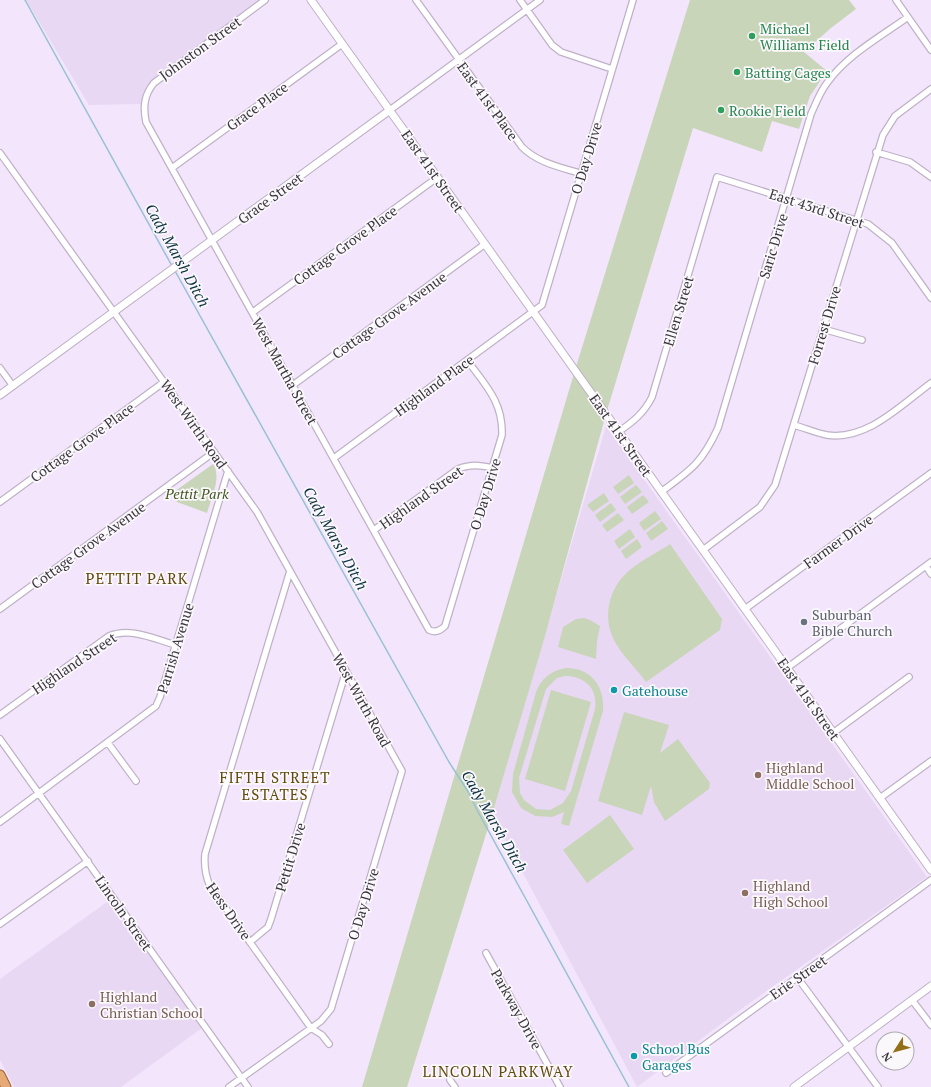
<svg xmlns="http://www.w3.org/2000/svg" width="931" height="1087" font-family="'PT Serif',serif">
<rect width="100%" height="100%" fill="#f3e6fc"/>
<!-- built -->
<path fill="#e9d8f4" d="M26,0H263L159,78L144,104L89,105Z
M606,426L927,877L733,1015L637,1087L492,815Z
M111,899L202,1028L121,1087H14L0,1060V979Z"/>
<!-- green -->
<path fill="#c8d5b9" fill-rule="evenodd" d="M690,0H849L856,9L831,28L804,52L827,71L810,96L799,129L772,121L762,152L693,128L606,414L543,643L492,815L407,1087H362L575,370Z
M213,464C222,477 211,499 207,513L177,502L171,494Z
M629,475L634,483L618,494L613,487Z
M636,485L642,492L625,504L620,497Z
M604,493L609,501L593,512L587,505Z
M643,495L649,502L632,514L627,507Z
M611,503L616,510L600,522L595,515Z
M655,511L661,519L644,531L639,523Z
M618,513L624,520L607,532L602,525Z
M662,521L668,529L651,541L646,533Z
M630,529L635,537L619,549L614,541Z
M637,539L642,547L626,559L621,551Z
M670,544L722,619L720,630L646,682C628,657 603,641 609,605C612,590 619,579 631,569C643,559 657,553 670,544Z
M584,618L590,620L600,626L597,641L596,659L558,647L563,627L576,619Z
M566,668C591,668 605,686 603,711L569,826L561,824L564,812L552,817L535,816L521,808L512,792L513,774L536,692C542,678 550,671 566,668ZM565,676C585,676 598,689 595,709L571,791L563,803L550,810L536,809L524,800L520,793L519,778L546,689L557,678Z
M551,690L591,702L565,791L525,779Z
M624,712L669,725L660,753L678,739L710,783L709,789L665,821L654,802L651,786L642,815L598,801Z
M610,815L634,849L587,883L563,850Z"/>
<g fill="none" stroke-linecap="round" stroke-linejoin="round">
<!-- stream -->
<path stroke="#98c1d3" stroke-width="1.5" d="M25,0L172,266
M175,271L449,762L469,793L477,810L629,1087"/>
<!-- minor casing -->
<g stroke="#bfb2c7" stroke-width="8">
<path id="minor" d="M265,0L154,83C144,95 143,107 146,122L429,630C435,633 440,631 445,626L502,435C503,402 486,386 467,360
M416,0L522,147C538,163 560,167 582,174
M520,0L552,45L561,52L612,69
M896,0L931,50
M390,110L540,0
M876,152L910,162L931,177
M0,153L257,512L402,771L331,1009L321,1021L229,1087
M172,168L342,44
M253,312L438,177
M823,329L862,340
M0,368L13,386
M293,385L485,244
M794,425C805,428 816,433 827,435C867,441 901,405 931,383
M618,432C633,422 644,413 652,397L717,177L868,224L892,243L931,298
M334,458L542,305L633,0
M661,492C691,470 702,463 718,428L811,114C816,103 820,92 827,83C847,55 880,37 908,17
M0,502L164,382
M374,530L458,469C471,464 479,465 493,468
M703,550L760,507L775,485L883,135L895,116L931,89
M926,566L931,574
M290,571L205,854C204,866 205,875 210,886L311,1028L322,1035L329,1044
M0,609L214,452
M745,609L931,473
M787,668L931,562
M0,715L109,636C131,627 154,639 176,645
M833,733L909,677
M0,739L248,1087
M108,743L136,781
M880,798L931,761
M0,822L156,706L160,697L228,471
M0,924L88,861
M250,942L268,927L271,919L346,671
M486,953L560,1087
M797,977L878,1087
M912,1000L931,1025
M666,1073L931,880
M450,1080L455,1087"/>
</g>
<!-- tertiary casing -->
<g stroke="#bfb2c7" stroke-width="9">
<path id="tertiary" d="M311,0L931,870
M0,395L390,110
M794,1087L931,986"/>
</g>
<!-- primary casing -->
<g stroke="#9f5c28" stroke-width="11">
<path id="primary" d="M0,1075L6,1087"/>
</g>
<!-- minor -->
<use href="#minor" stroke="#fff" stroke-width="5.5"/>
<!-- tertiary -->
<use href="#tertiary" stroke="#fff" stroke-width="7"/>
<!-- primary -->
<use href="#primary" stroke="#e6aa77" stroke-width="9"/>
</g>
<!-- markers -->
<g fill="#2e9e5b" stroke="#fbf8fc" stroke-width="1.5">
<circle cx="752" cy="36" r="4"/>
<circle cx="737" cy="72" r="4"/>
<circle cx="721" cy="110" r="4"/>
</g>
<circle fill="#6b7280" stroke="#fbf8fc" stroke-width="1.5" cx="804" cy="622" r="4"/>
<g fill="#0f9aa8" stroke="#fbf8fc" stroke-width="1.5">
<circle cx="614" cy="690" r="4"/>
<circle cx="634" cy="1056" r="4"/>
</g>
<g fill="#8d6e63" stroke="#fbf8fc" stroke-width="1.5">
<circle cx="758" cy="775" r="4"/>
<circle cx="745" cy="893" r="4"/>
<circle cx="92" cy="1004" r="4"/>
</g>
<g text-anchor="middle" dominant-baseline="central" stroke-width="3.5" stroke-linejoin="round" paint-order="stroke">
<!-- leisure labels -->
<g font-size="14" fill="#27864d" stroke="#fbf8fc" text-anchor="start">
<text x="760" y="28">Michael<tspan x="760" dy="16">Williams Field</tspan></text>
<text x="745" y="72">Batting Cages</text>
<text x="729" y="110">Rookie Field</text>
</g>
<!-- street labels -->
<g font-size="14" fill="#3a353d" stroke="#fbf8fc">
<text transform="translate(200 48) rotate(-36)">Johnston Street</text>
<text transform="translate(488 101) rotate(54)">East 41st Place</text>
<text transform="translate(257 106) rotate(-36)">Grace Place</text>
<text transform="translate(586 158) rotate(-73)">O Day Drive</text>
<text transform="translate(433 171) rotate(55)">East 41st Street</text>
<text transform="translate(270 198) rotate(-36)">Grace Street</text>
<text transform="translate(817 208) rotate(18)">East 43rd Street</text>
<text transform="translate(345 245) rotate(-36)">Cottage Grove Place</text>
<text transform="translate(773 246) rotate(-73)">Saric Drive</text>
<text transform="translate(678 311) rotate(-73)">Ellen Street</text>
<text transform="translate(389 315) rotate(-36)">Cottage Grove Avenue</text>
<text transform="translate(824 325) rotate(-73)">Forrest Drive</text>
<text transform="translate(285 371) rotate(61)">West Martha Street</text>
<text transform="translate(434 385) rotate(-36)">Highland Place</text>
<text transform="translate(194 424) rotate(55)">West Wirth Road</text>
<text transform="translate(621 435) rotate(55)">East 41st Street</text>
<text transform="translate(82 442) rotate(-36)">Cottage Grove Place</text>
<text transform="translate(485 494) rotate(-73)">O Day Drive</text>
<text transform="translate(421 497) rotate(-35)">Highland Street</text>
<text transform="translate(838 541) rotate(-36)">Farmer Drive</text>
<text transform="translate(88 545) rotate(-36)">Cottage Grove Avenue</text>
<text transform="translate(175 648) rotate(-73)">Parrish Avenue</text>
<text transform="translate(74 663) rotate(-34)">Highland Street</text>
<text transform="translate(809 699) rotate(55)">East 41st Street</text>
<text transform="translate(362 700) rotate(61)">West Wirth Road</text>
<text transform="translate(290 857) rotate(-73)">Pettit Drive</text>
<text transform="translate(363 904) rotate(-73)">O Day Drive</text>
<text transform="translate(229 911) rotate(55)">Hess Drive</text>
<text transform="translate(124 913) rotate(55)">Lincoln Street</text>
<text transform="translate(798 977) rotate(-35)">Erie Street</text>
<text transform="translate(517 1009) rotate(61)">Parkway Drive</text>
</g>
<!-- park labels -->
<g font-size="14" font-style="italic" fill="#435824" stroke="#fbf8fc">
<text x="197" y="493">Pettit Park</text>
</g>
<!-- worship labels -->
<g font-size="14" fill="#5b616d" stroke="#fbf8fc" text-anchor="start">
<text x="812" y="614">Suburban<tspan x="812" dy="16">Bible Church</tspan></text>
</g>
<!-- culture labels -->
<g font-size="14" fill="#0d838f" stroke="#fbf8fc" text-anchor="start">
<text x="622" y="690">Gatehouse</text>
<text x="642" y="1048">School Bus<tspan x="642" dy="16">Garages</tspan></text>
</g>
<!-- education labels -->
<g font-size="14" fill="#785e54" stroke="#fbf8fc" text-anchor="start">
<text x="766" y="767">Highland<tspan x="766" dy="16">Middle School</tspan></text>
<text x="753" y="885">Highland<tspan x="753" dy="16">High School</tspan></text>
<text x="100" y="996">Highland<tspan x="100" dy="16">Christian School</tspan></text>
</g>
<!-- water labels -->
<g font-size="15" font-style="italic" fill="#0c3240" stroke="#fbf8fc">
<text transform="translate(178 255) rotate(61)">Cady Marsh Ditch</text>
<text transform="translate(336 538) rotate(61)">Cady Marsh Ditch</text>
<text transform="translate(495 821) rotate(60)">Cady Marsh Ditch</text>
</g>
<!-- neighbourhood labels -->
<g font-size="15" letter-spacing="1" fill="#624a0e" stroke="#fbf8fc">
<text x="137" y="578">PETTIT PARK</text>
<text x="275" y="777">FIFTH STREET<tspan x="275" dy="17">ESTATES</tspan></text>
<text x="498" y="1071">LINCOLN PARKWAY</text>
</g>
</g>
<!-- north arrow -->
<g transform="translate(895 1051) rotate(234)"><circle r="19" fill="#fbf8fc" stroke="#aeaab0"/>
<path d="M0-3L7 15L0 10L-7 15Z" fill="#936f17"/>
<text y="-6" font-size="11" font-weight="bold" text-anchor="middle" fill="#3a353d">N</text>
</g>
</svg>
